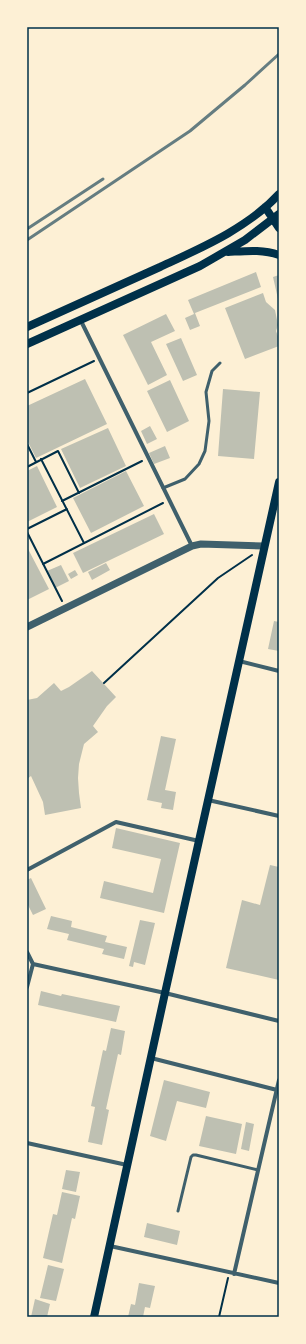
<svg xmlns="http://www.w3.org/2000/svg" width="306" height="1344" font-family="'Golos Text',sans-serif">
<rect width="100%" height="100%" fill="#fdf0d5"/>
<!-- building -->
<path fill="#bec0b2" d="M256,272L261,287L195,313L200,326L190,330L185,318L194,314L188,300Z
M279,275V299H278L273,277Z
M263,293L266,302L275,310L278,325L276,331L279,339V346L245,359L225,308Z
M166,314L175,331L151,342L167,375L148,385L123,335Z
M181,338L197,375L183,381L166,344Z
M85,379L107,424L36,458L27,440V406Z
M170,380L189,421L167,432L147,391Z
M223,389L260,392L254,459L218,456Z
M150,426L157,439L147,444L141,431Z
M108,428L126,466L80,488L61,449Z
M165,446L170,458L154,464L149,453Z
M37,466L57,507L27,522V471Z
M126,471L144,506L91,533L73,498Z
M154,514L164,534L83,573L73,553Z
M27,547L49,589L27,600Z
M106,563L110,570L92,580L88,572Z
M61,565L69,581L55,588L47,571Z
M75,570L78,575L71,579L68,574Z
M274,621L279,622V651L268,649Z
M92,671L116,697L107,706L93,726L98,732L84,744L79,764L78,778L79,793L81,808L45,815L43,802L31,776L27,779V700L37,698L54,683L61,691L69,687Z
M161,736L176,739L165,790L176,792L173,810L161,808L162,803L147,800Z
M116,828L180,843L164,913L100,898L104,881L153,893L161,859L112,848Z
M270,865L279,867V980L226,968L242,900L260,905Z
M31,878L46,909L33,915L27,903V880Z
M51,916L72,921L71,927L107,936L105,942L127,947L124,959L102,954L104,949L67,940L69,934L47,929Z
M140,920L155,923L145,965L134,962L133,967L129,966Z
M41,991L61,996L62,994L120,1006L116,1022L38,1005Z
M111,1028L125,1031L121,1055L118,1054L106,1109L109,1110L102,1145L88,1142L95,1107L91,1106L103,1050L106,1051Z
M164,1080L210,1092L206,1108L177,1101L166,1141L150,1136Z
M206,1116L242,1124L236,1154L199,1146Z
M246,1122L254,1124L249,1151L241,1149Z
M66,1170L80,1172L76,1192L62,1189Z
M62,1192L80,1196L75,1219L72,1218L62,1263L43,1258L53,1214L57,1215Z
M147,1223L180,1231L177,1245L144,1237Z
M48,1265L64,1269L56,1301L40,1298Z
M139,1283L155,1286L150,1308L145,1307L143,1317H128L131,1304L135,1305Z
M35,1299L50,1304L47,1317H31Z"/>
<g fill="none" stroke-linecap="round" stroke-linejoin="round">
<!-- path -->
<path stroke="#003049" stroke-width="2" d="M27,393L94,361
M27,444L36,462
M41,459L84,543
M27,467L58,451L79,493
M62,501L142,461
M27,529L67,509
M27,532L62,601
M43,564L163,503
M104,683L218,578L252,555
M219,1317L228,1278"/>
<!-- service -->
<path stroke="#3f606c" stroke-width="3" d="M163,488L185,479L199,464L205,451L209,421L206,392L212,371L220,363
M178,1211L191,1157L193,1155H196L258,1170"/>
<!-- minor -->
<path stroke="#3f606c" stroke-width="4" d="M81,321L192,546
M239,661L279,671
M208,800L279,816
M27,870L116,822L199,841
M27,952L33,964
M33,964L165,993L279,1021
M27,987L33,964
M151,1058L277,1090
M27,1143L127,1165
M110,1246L279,1283
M234,1274L279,1080"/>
<!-- tertiary -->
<path stroke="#3f606c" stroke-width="7" d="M27,627L192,546L201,544L264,546"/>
<!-- secondary -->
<path stroke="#003049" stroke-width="8" d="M265,207L279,228
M228,252C246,251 262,249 279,255
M27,327C72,307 116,287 160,267C201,248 248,228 279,194
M27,344L200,266L245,240L279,214
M94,1317L165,993L279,482"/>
<!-- rail -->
<path stroke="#657d81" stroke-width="3" d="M27,229L103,179
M27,240L190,131L245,85L279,54"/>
</g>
<!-- border -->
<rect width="306" height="1344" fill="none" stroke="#fdf0d5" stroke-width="56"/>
<rect x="28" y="28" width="250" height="1288" fill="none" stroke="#003049" stroke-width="1.5"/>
</svg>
